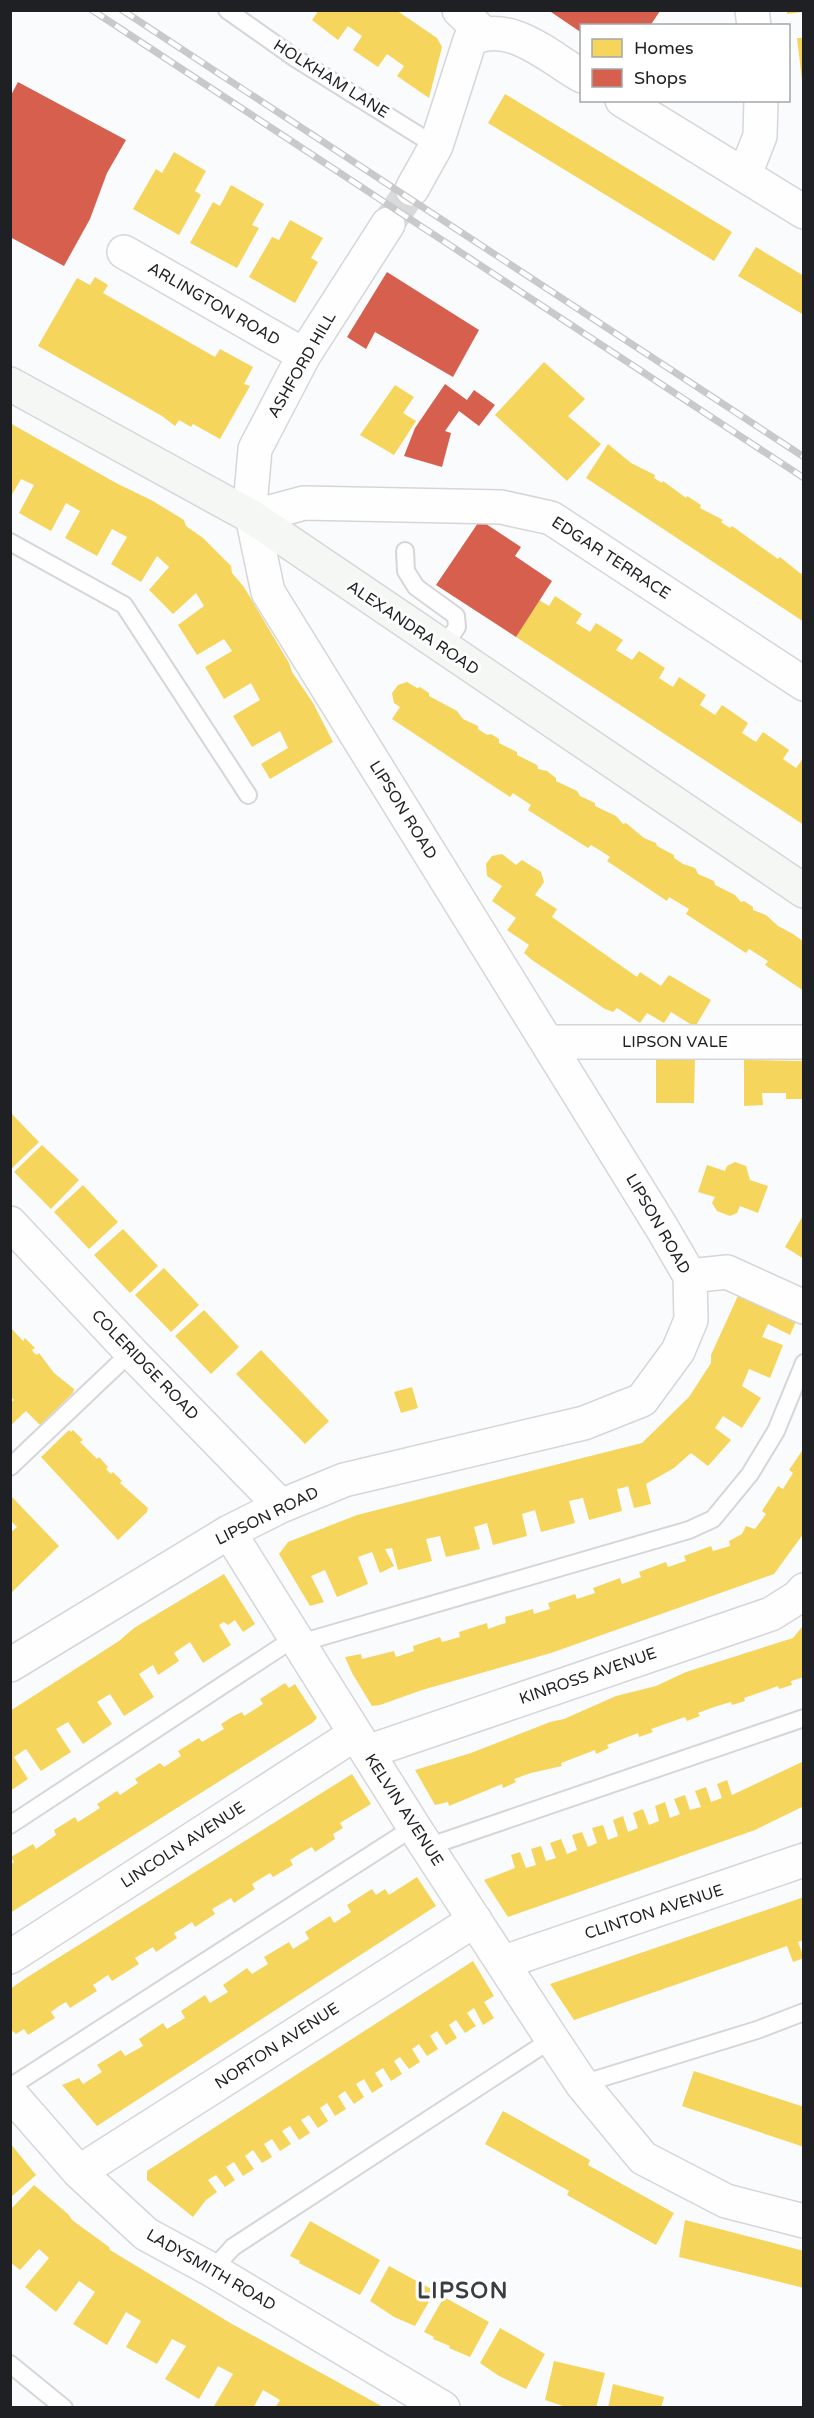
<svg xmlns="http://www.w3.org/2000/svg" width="814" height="2418" font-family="'Varela Round',sans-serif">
<rect width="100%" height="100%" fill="#fafbfd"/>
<!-- homes -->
<path fill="#f6d55c" d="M319,10H396L437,38L442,47L429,98L397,76L404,66L387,54L378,67L353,50L362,36L348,26L338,40L312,20Z
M787,10H803V12L787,14Z
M797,38H804V80H802Z
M505,94L732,232L714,261L488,123Z
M174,152L206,171L195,191L201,195L179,235L133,209L156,169L162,173Z
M231,185L264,204L252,225L259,228L237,268L190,243L213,202L220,206Z
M290,220L323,238L311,258L318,262L295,303L249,277L272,237L279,240Z
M756,247L804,276V315L738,276Z
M95,277L108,285L103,293L215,357L220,349L253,367L244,384L250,386L220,439L193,424L191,427L179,420L175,426L162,416L38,346L77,278L90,285Z
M544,362L585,399L568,416L601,444L567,481L495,415Z
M395,385L414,397L403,413L416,421L394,455L360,435Z
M10,423L116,483L153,501L184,520L186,526L203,538L231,566L232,573L244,587L289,663L292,672L313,703L333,742L270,779L261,764L288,748L280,731L252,747L233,716L260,700L251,683L224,699L205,667L232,651L224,639L197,655L178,625L204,606L196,593L173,614L149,590L169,567L157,556L141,582L111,564L127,537L112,529L97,556L65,538L80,511L66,503L51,531L19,513L34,485L21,479L10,498Z
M608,444L631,463L655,475L654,478L662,483L663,481L686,498L687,496L701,505L700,508L723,520L721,522L730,528L732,526L778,559L780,557L801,574L804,570V622L586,478Z
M555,596L582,614L576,623L590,632L596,623L623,640L616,650L632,660L639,651L665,668L659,678L673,687L679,677L706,695L700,705L715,715L722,705L748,723L742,733L756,742L763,732L789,750L783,759L796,768L804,757V825L516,637L539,600L549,606Z
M407,682L417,688L420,687L429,693V696L457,711L463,719L478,726V729L487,735L491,734L499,739V743L517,752V755L537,765L538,769L547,771L556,778V781L577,791L580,796L595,803V806L616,816L623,824L626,823L644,838L656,843L657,846L674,855V858L683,864L695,868L698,874L714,881L715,885L735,895L741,902L744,901L753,907V910L766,915L778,926L793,934L804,942V991L765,965L768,961L749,949L746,953L686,914L689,909L669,897L667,901L607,861L610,857L601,851L591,845L588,848L528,810L531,805L513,793L510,797L392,719L400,707L394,703L392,693L398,685Z
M502,854L516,865L522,860L541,872L544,882L535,895L557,909L552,917L637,977L640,972L661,986L669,975L711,1000L695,1027L671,1012L664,1023L647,1013L640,1023L617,1008L613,1012L605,1009L532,960L524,953L529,945L507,930L516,918L492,901L502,886L487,876L486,864L492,856Z
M656,1058H695L694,1103H656Z
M744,1060L804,1061V1099H786V1093H762L763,1105L744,1106Z
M10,1112L39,1142L10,1170Z
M42,1145L79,1180L51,1209L14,1172Z
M735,1162L746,1166L750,1180L768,1186L758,1213L740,1206L737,1213L730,1216L717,1211L712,1203L715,1197L698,1192L707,1165L725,1171L727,1166Z
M83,1185L118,1222L89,1249L54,1212Z
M804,1214V1259L785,1247Z
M123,1229L158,1266L130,1293L94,1255Z
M164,1268L199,1305L171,1332L135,1295Z
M741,1289L798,1317L790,1335L768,1324L762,1337L783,1345L770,1378L749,1369L742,1386L761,1398L742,1428L723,1416L715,1428L731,1440L708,1466L691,1453L674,1468L646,1484L651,1504L634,1508L628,1486L622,1488L617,1489L622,1511L589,1520L583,1498L569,1501L575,1523L541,1532L535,1510L522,1514L527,1536L493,1545L487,1523L474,1527L480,1549L446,1557L440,1536L426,1539L432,1561L398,1570L392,1548L385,1549L394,1566L380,1573L372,1552L358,1557L368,1584L337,1597L325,1570L311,1576L324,1602L310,1606L279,1554L288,1542L357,1515L642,1443L689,1397L711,1363V1355Z
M204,1310L239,1347L211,1374L175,1336Z
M10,1327L23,1341L25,1338L35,1348L32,1350L34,1353L37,1355L39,1353L54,1373L74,1389L73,1393L40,1425L26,1411L10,1426V1403L14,1400L10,1396Z
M261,1350L329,1421L305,1444L236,1374Z
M412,1387L418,1408L401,1413L394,1392Z
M69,1430L71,1432L73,1430L83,1440L80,1442L97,1459L99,1457L108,1467L106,1469L111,1474L113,1472L122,1481L120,1483L148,1508L147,1512L118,1540L41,1457Z
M804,1448V1533L774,1574L551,1653L422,1690L380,1705L372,1706L352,1673L345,1657L361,1654L362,1659L394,1651L396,1657L414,1651L413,1646L440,1637L442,1642L460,1637L459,1632L487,1623L488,1629L499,1625L506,1623L505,1617L533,1609L534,1614L550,1609L548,1603L575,1594L577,1599L595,1593L593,1588L620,1578L622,1584L641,1577L639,1572L666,1562L668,1567L686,1561L684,1556L711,1546L713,1551L730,1546L729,1541L742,1534L746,1526L755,1529L766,1514L762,1511L778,1486L783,1489L793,1473L789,1470Z
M10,1495L59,1546L10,1594V1533L17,1527L10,1520Z
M224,1574L255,1624L243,1632L235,1620L228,1625L224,1622L219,1625L231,1645L203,1663L190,1642L174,1653L179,1661L158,1675L153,1665L139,1674L154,1697L124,1716L110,1694L97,1702L112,1724L83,1744L68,1722L56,1729L71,1752L41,1771L26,1749L14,1757L28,1779L10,1791V1711L119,1641L134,1628Z
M802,1627L804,1677L791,1681L792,1685L779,1689L778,1686L744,1698L745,1701L732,1705L731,1702L714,1707L698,1713L700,1716L687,1721L685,1717L651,1729L653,1732L639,1737L638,1733L607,1745L609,1748L596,1754L595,1750L561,1763L562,1766L531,1773L514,1779L516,1782L510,1785L503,1788L502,1784L449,1806L448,1802L435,1805L415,1770L471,1753L550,1722L564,1719L616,1696L656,1686L686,1672L793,1638Z
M285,1683L289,1688L295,1684L317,1718L312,1723L10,1913V1864L14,1862L11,1857L33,1844L36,1849L56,1835L54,1830L75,1817L78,1822L100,1808L97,1804L117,1791L120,1795L138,1783L135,1779L160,1763L164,1767L181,1756L178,1751L199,1738L202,1742L224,1729L221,1724L232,1717L242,1712L244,1716L263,1704L260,1699Z
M804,1761V1806L755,1830L508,1917L484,1880L515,1868L511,1855L520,1852L526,1868L536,1865L531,1849L541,1846L546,1861L556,1858L550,1843L561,1839L567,1854L577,1850L572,1835L582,1832L588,1847L597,1843L592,1828L603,1825L608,1840L618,1836L613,1820L623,1816L628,1832L638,1828L633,1813L643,1809L649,1825L659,1821L655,1806L665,1802L670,1818L680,1814L674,1799L685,1795L690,1810L701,1807L695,1791L706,1787L711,1802L722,1798L717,1784L727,1780L732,1795Z
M352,1774L371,1804L340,1823L343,1828L333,1834L335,1839L315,1852L312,1847L301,1853L290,1860L293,1865L273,1877L270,1873L252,1884L255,1889L234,1903L231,1898L212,1909L215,1914L195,1927L192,1922L183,1928L174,1933L177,1938L156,1952L153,1947L135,1958L139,1964L112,1981L108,1975L93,1985L97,1991L70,2008L66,2002L59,2006L51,2012L55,2018L28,2035L24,2029L16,2034L10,2029V1989L26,1978Z
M417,1877L436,1906L97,2126L62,2085L79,2078L83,2084L102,2072L97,2065L121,2050L125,2056L143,2046L139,2039L163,2023L167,2029L185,2018L181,2011L205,1995L210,2003L228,1992L223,1985L247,1968L252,1974L268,1964L264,1957L289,1942L293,1949L304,1942L309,1939L305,1932L330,1916L334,1923L351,1912L347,1905L372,1889L376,1895L385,1889L389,1895Z
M804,1897V1940L798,1942L804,1958L793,1962L787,1946L574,2020L550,1984Z
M473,1961L494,1996L484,2002L494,2018L483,2025L474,2008L467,2013L476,2026L465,2033L456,2020L449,2025L457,2038L446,2045L437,2031L430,2036L438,2049L427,2056L419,2044L412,2049L420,2062L409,2069L400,2057L394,2061L402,2074L391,2081L383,2068L375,2073L383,2086L372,2093L364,2079L356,2084L364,2097L354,2104L345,2091L338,2096L346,2109L335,2116L327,2103L320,2108L328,2121L318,2128L309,2115L301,2120L310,2133L299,2140L290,2126L282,2131L291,2144L280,2151L272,2139L264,2144L272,2157L262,2163L253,2150L245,2156L254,2169L243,2176L234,2162L226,2167L235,2180L225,2187L216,2175L208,2180L217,2192L206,2200L193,2217L147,2180V2171Z
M694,2071L804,2107V2147L682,2106Z
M503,2111L590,2160L588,2165L674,2213L656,2245L567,2195L569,2191L485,2144Z
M10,2143L36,2175L10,2198Z
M34,2185L68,2214L72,2220L109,2247L110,2250L232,2324L385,2408H275L280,2400L263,2390L253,2408H213L233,2374L218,2366L199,2399L165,2379L186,2346L172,2339L157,2364L126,2347L141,2321L126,2312L107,2345L73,2324L95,2292L79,2281L56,2312L25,2287L49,2258L39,2249L20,2270L10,2262V2210Z
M685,2220L804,2251V2288L679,2257Z
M310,2221L380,2260L360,2295L299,2263L300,2261L290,2256Z
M389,2266L435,2291L415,2326L394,2317L370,2301Z
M444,2297L489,2322L470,2357L449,2348L450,2346L433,2339L434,2337L424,2332Z
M500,2328L545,2354L526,2389L499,2376L480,2363Z
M554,2361L605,2373L596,2408L566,2407L545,2400Z
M613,2384L664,2397L661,2408H608Z"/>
<!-- shops -->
<path fill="#d6604d" d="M548,10H658L660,11L650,26H582V33Z
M18,82L126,140L107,173L90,219L64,266L10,237V97Z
M387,272L479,330L453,377L375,332L366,349L347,337Z
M445,384L467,400L474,390L495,405L479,426L459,411L445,431L451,433L442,467L404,456L415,428Z
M480,520L521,547L515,556L552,581L516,637L436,585Z"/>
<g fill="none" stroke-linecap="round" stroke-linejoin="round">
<!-- minor-tunnel -->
<path stroke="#d9dadc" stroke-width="33" stroke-dasharray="33 16" stroke-linecap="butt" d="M388,224L412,189"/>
<!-- service casing -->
<g stroke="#d6d6d9" stroke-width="20">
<path id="service" d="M227,10L295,58L436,146
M10,542L124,605L248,795
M405,551L406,571L416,587L456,616L457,627L443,648
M10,1467L131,1352
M300,1643L689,1530L713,1519L750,1474L776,1431L804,1363
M10,1825L296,1637
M427,1847L804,1718
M582,2084L757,2030L804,2012
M10,2087L414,1827
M212,2270L233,2247L552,2039
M10,2364L64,2408"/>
</g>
<!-- minor casing -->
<g stroke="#d6d6d9" stroke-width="36">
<path id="minor" d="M459,10L482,32
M752,10L754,26
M622,100L804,212
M745,174L760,136L761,100
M412,189L436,146L470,40C508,18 549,57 582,76
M124,252L304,355
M252,517L304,503L501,507L551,518L804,684
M547,1042H804
M10,1223L131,1352L281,1506
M690,1276L727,1272L804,1307
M229,1532L414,1827L552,2039L582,2084L643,2158L726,2201L804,2221
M10,1665L229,1532L281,1506L344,1480L584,1423L642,1400L678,1351L691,1320L690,1276L662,1228L268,592L250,506L255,449L304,355L388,224
M367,1752L771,1614L798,1597L804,1590
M10,1957L355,1734
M504,1962L804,1860
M10,2093L79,2172L146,2234L212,2270L443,2408
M79,2172L475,1920"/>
</g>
<!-- secondary casing -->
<g stroke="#d6d6d9" stroke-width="36">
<path id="secondary" d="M10,384L252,517L804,891"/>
</g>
<!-- service -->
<use href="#service" stroke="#fefeff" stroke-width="16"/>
<!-- minor -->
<use href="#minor" stroke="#fefeff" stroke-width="33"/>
<!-- secondary -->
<use href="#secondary" stroke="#f5f7f4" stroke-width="33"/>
<!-- rail casing -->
<g stroke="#c9c9c9" stroke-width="7">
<path id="rail" d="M92,10L804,478
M122,10L804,457"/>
</g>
<!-- rail -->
<use href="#rail" stroke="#fff" stroke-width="4.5" stroke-dasharray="14" stroke-linecap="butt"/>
</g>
<g text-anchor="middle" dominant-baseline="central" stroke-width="6" stroke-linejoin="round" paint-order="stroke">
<!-- street labels -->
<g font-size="16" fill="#1f2023" stroke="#fff">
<text transform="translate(331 79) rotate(32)">HOLKHAM LANE</text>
<text transform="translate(214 304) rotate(30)">ARLINGTON ROAD</text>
<text transform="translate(302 365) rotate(-60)">ASHFORD HILL</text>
<text transform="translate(611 558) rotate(33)">EDGAR TERRACE</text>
<text transform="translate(413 628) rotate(34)">ALEXANDRA ROAD</text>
<text transform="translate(403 810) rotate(58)">LIPSON ROAD</text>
<text x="675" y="1042">LIPSON VALE</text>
<text transform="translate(658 1224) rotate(60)">LIPSON ROAD</text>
<text transform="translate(145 1365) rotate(46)">COLERIDGE ROAD</text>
<text transform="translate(267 1516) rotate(-26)">LIPSON ROAD</text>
<text transform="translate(588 1676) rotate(-19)">KINROSS AVENUE</text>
<text transform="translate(404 1810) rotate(57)">KELVIN AVENUE</text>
<text transform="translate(183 1845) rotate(-33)">LINCOLN AVENUE</text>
<text transform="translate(654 1912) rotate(-18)">CLINTON AVENUE</text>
<text transform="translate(277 2046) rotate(-33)">NORTON AVENUE</text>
<text transform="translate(211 2270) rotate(30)">LADYSMITH ROAD</text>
</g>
<!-- district labels -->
<g font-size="22" font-weight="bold" letter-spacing="1.5" fill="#3b3d45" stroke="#fff">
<text x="463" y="2291">LIPSON</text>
</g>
</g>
<!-- border -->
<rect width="814" height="2418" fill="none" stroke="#1f2023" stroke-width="24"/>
<!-- legend -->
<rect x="580" y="24" width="210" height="78" fill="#ffffff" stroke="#a5a6a7" stroke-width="1.5"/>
<rect x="592" y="39" width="30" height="18" fill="#f6d55c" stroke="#a5a6a7" stroke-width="1.5"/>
<text x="634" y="54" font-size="18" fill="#1f2023">Homes</text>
<rect x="592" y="69" width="30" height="18" fill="#d6604d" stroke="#a5a6a7" stroke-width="1.5"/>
<text x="634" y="84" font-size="18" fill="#1f2023">Shops</text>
</svg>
